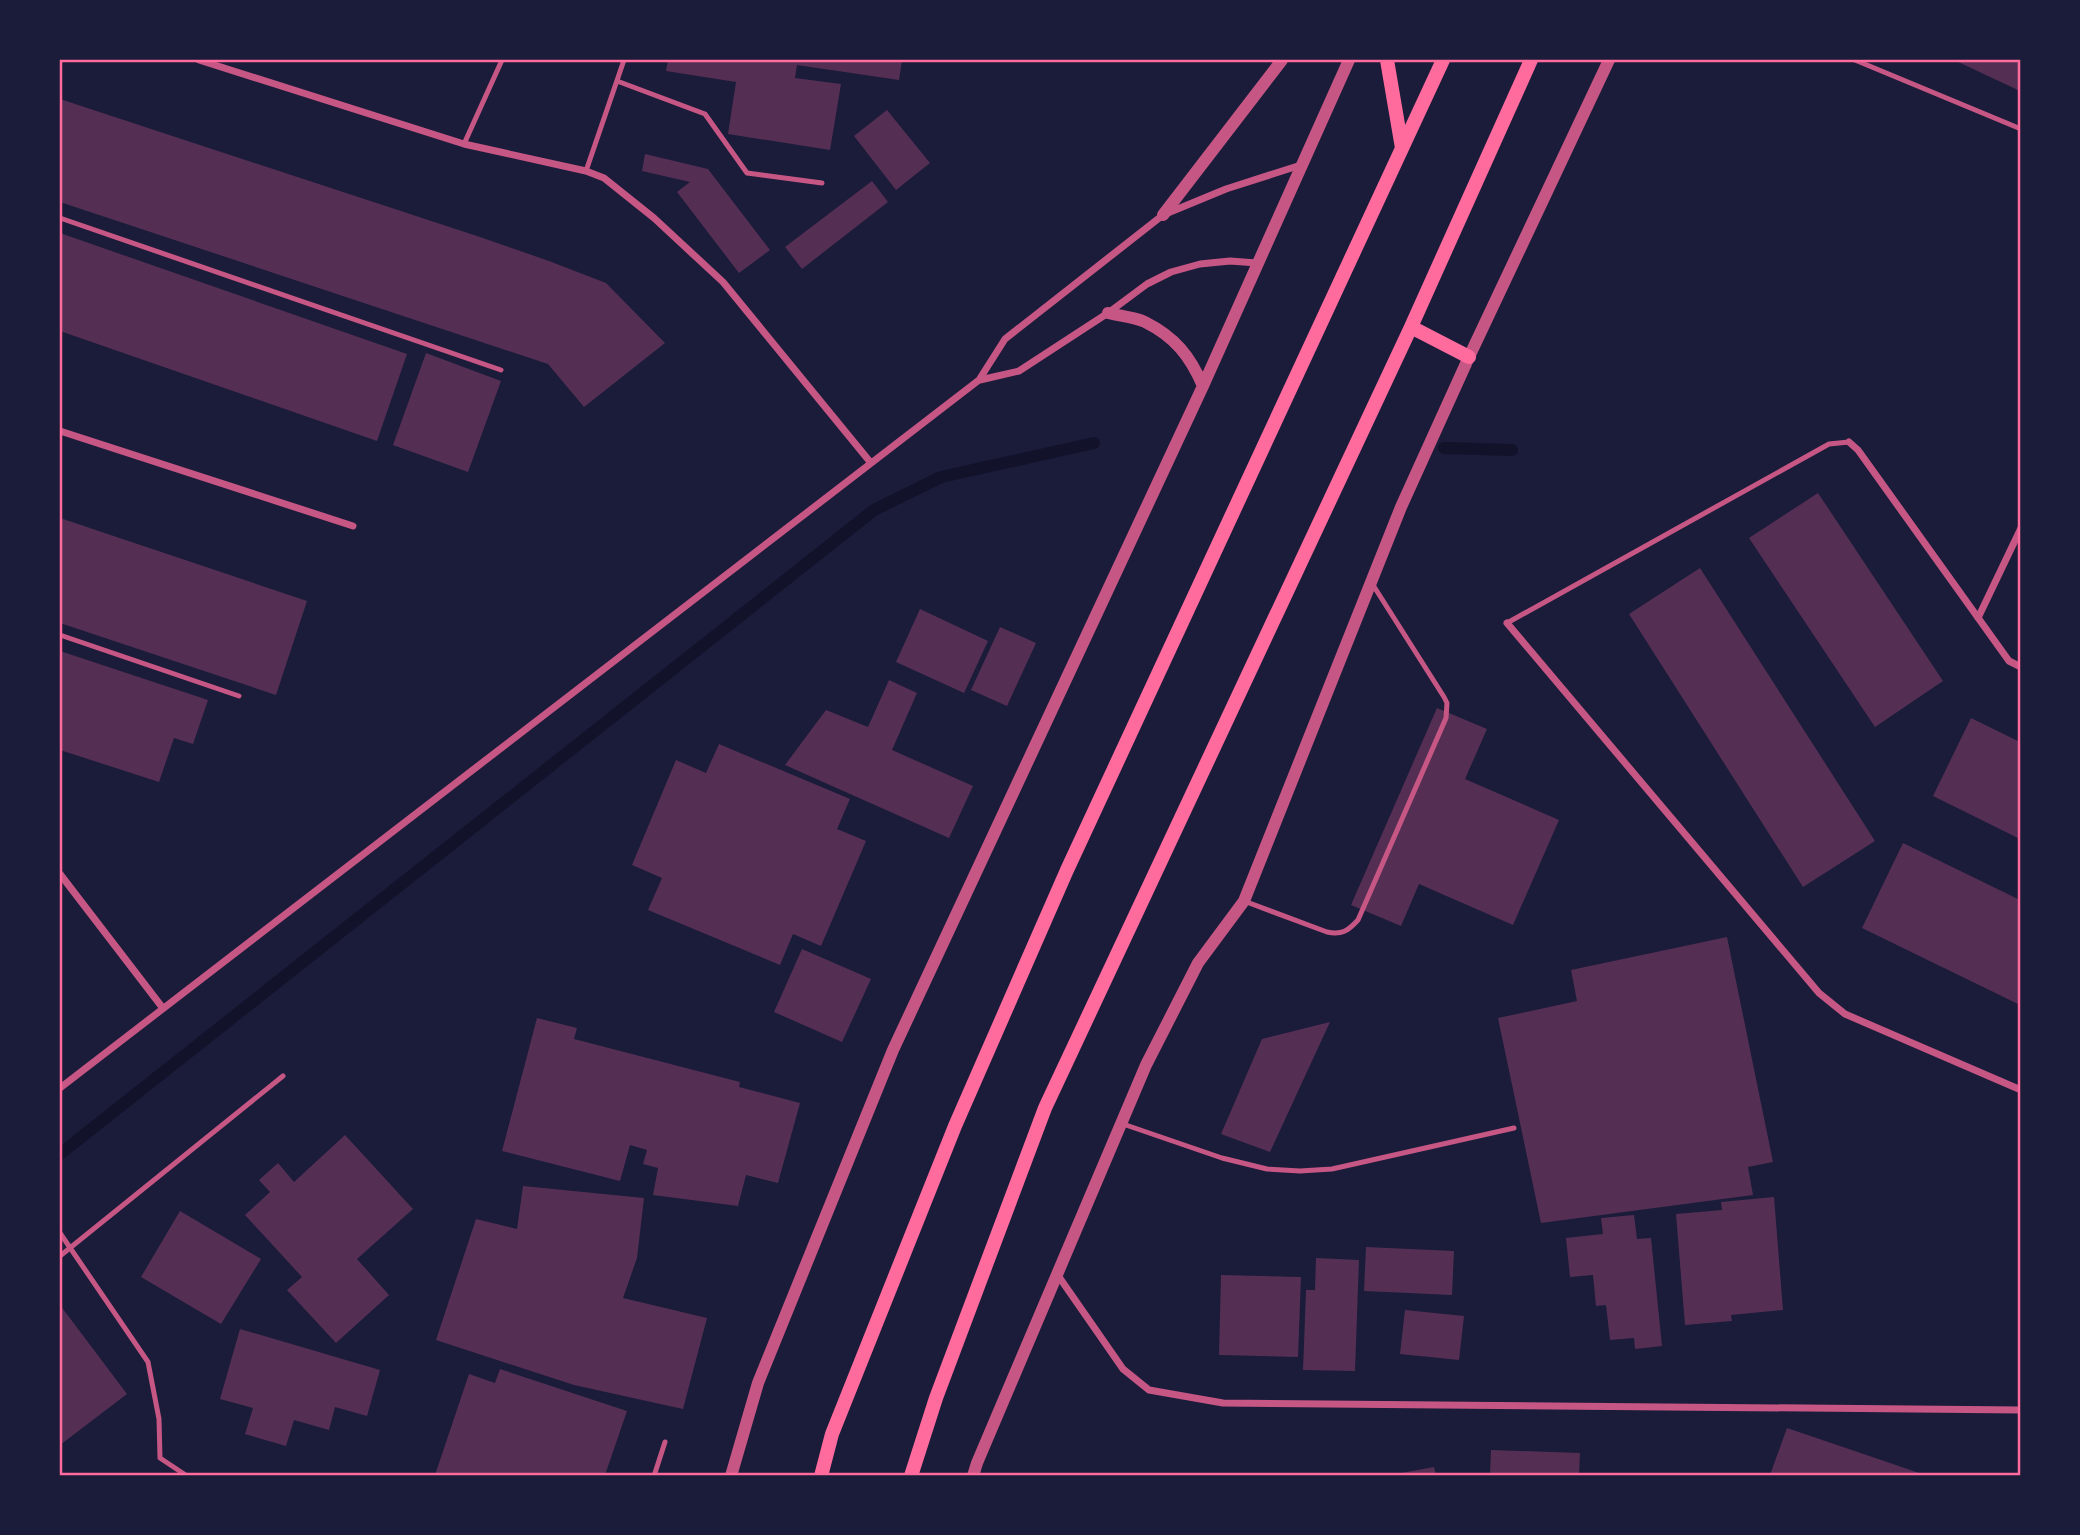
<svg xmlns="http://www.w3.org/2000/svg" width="2080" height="1535" font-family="'Golos Text',sans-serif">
<rect width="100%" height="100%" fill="#1b1b3a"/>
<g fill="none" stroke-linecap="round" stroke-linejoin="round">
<!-- stream -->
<path stroke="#12122b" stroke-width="12" d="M1444,448L1512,450
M60,1154L874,510L941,477L1094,443"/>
</g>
<!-- building -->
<path fill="#542f53" d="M668,60H902L899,80L797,65L795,78L841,84L830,150L728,134L736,82L666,71Z
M1954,60H2020V91Z
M60,99L480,237L549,261L606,283L665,343L584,407L548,364L60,202Z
M887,110L930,163L896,190L854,136Z
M645,154L708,169L770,250L739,273L677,192L690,182L642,171Z
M872,181L888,202L802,269L785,247Z
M60,233L407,354L377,441L60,331Z
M426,353L501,381L468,472L393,445Z
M1818,493L1943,681L1875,727L1749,538Z
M60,518L307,601L276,695L60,623Z
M1700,568L1875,841L1803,887L1629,614Z
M920,609L988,641L964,693L896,662Z
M1000,627L1036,643L1007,706L971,690Z
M60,651L208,700L193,744L174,738L159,782L60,750Z
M889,680L917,693L892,750L973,786L949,838L785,765L826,710L868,727Z
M1437,708L1487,729L1465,779L1559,820L1513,925L1419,884L1401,926L1351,905Z
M1971,718L2020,742V839L1933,796Z
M719,744L850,799L837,829L866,841L821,946L793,934L780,965L648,910L662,878L632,865L676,760L706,773Z
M1903,843L2020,900V1005L1862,928Z
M1727,937L1773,1162L1748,1167L1753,1195L1541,1223L1498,1018L1577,1001L1571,970Z
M802,949L871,979L842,1042L774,1012Z
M537,1018L577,1028L574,1039L740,1082L739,1087L800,1103L778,1183L746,1175L738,1206L653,1195L658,1168L643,1164L647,1150L630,1145L620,1181L502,1151Z
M1330,1022L1270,1152L1221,1134L1262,1039Z
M345,1135L413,1209L357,1259L389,1295L336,1343L287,1290L302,1277L245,1215L270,1192L259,1180L278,1163L294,1182Z
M523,1186L644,1198L637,1258L623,1298L707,1318L683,1409L574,1385L436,1340L476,1219L517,1229Z
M1774,1197L1783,1310L1731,1315L1732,1321L1685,1325L1676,1214L1722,1210L1721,1202Z
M180,1211L261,1259L221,1324L141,1277Z
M1634,1215L1637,1239L1651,1238L1662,1346L1635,1349L1634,1338L1610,1340L1606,1305L1596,1306L1593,1275L1570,1277L1566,1238L1603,1234L1601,1218Z
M1366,1247L1454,1251L1452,1295L1364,1291Z
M1316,1258L1359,1260L1355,1371L1303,1370L1306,1290H1315Z
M1221,1275L1301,1277L1298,1357L1219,1355Z
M60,1305L127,1394L60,1445Z
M1405,1310L1464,1316L1459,1360L1400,1354Z
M240,1329L380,1370L367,1416L335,1407L329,1430L294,1420L286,1446L245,1434L253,1408L220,1399Z
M500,1369L627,1411L605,1475H435L469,1374L495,1383Z
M1787,1428L1890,1463L1925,1475H1770Z
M1491,1450L1580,1453L1579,1475H1490Z
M1434,1467L1436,1475H1396V1474Z"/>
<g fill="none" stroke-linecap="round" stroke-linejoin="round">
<!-- service -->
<path stroke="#c65784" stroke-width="5" d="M1855,60L2021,129
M617,81L705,114L747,173L822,183
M464,144L502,60
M586,171L624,60
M60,218L501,370
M1507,623L1829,444L1849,442
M60,635L239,696
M1244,901L1327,932C1342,935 1348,931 1358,920L1446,718L1447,703L1444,697L1373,585
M1123,1124L1222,1158L1267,1169L1300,1171L1332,1169L1514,1128
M60,1233L148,1362L159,1419L160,1458L187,1476
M60,1256L283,1076
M654,1476L665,1442"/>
<!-- minor -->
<path stroke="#c65784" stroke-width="7" d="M199,60L464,144L586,171L604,178L654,218L723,282L871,463
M980,380L1019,371L1108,313L1147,284L1171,272L1200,264L1230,261L1257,263
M60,431L353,526
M1849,442L1858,450L2009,661L2021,667
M1978,618L2021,528
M1507,623L1819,993L1845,1014L2021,1090
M60,874L162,1007
M60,1088L979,380L1005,339L1163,215L1226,189L1301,165
M1057,1274L1123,1369L1149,1390L1223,1403L2021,1410"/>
<!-- tertiary -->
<path stroke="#c65784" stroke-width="12" d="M1163,215L1282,60
M1108,313C1120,316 1135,317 1145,322C1175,337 1190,356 1203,386
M731,1476L758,1383L893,1050L1203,386L1349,60
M973,1476L977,1463L1146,1065L1198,963L1244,901L1401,507L1469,357L1609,60"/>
<!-- secondary -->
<path stroke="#ff6b9d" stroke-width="14" d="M1387,60L1402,148
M1411,327L1469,357
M821,1476L832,1434L955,1126L1067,870L1443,60
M911,1476L936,1398L1045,1108L1411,327L1531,60"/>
</g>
<!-- border -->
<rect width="2080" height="1535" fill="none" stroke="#1b1b3a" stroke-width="122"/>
<rect x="61" y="61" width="1958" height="1413" fill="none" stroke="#ff6b9d" stroke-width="2.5"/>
</svg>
